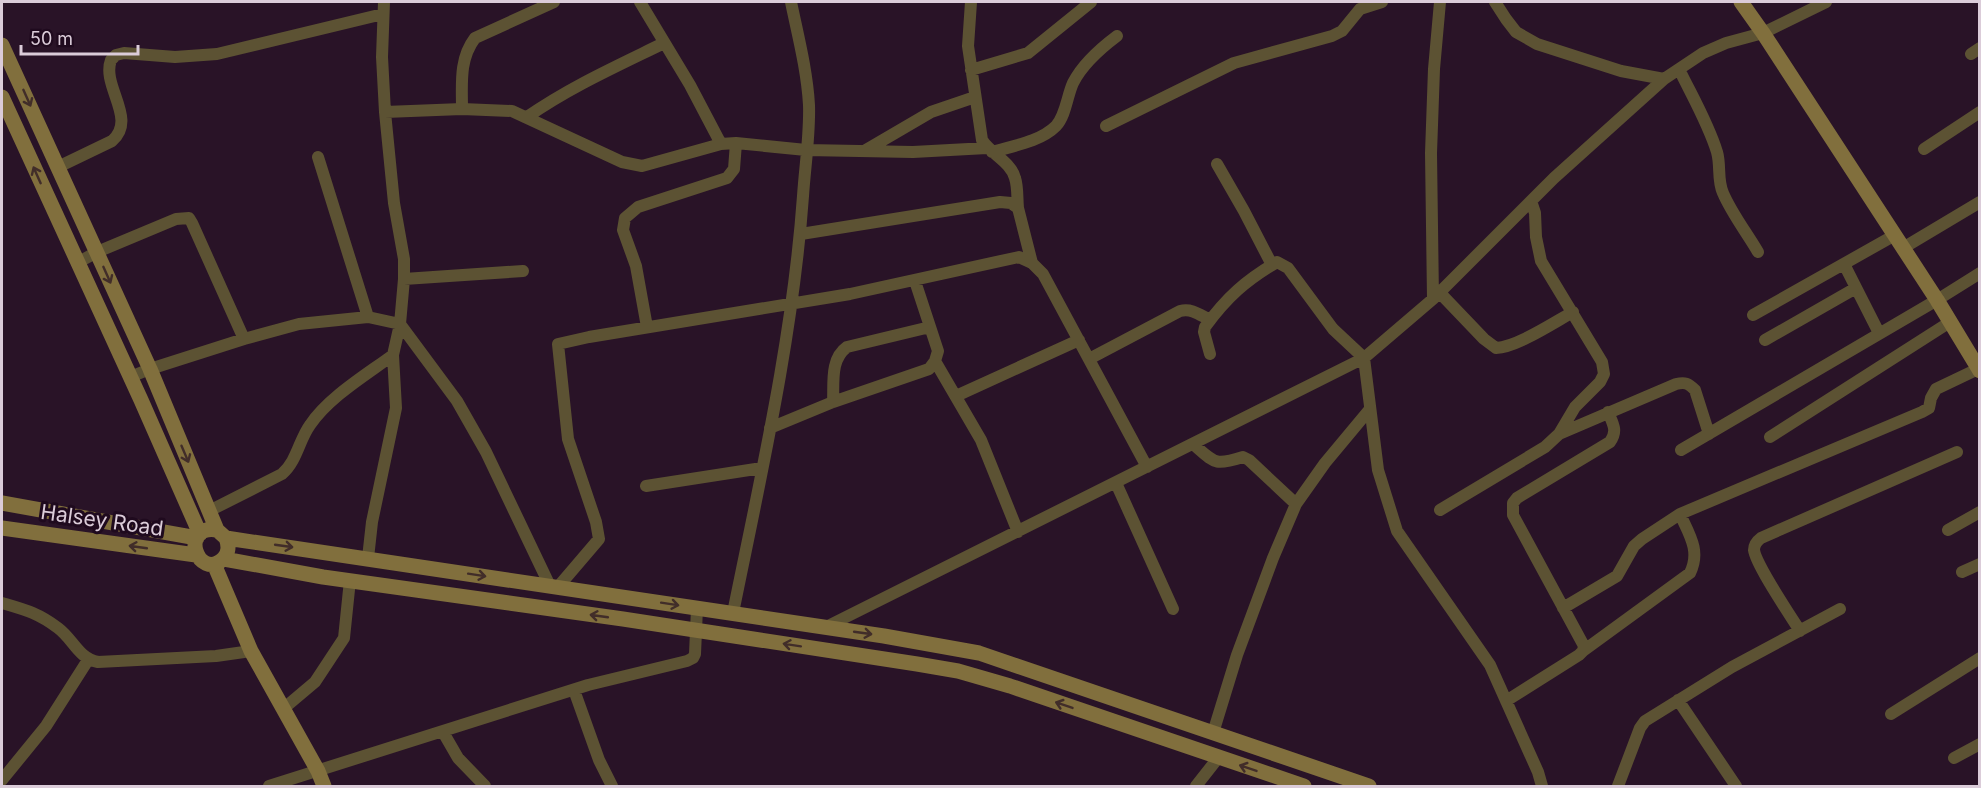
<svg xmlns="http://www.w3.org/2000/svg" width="1981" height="788" font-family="Inter,sans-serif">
<rect width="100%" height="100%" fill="#291327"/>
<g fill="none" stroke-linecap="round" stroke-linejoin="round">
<!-- street -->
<path stroke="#5c5233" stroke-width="12" d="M384,2L382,57L385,112L462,109L512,111L622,162L642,166L721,144L736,143L806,150L913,152L987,148
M640,2L690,85L721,144
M971,2L968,46L982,140C991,154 1011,162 1015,178C1018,187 1017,198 1018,208
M1495,2L1506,19L1516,32L1537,44L1621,71L1664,79
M1971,54L1980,48
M1679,69C1692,96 1708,123 1717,152C1721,166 1717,180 1723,193C1732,214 1747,233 1758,252
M971,70L1028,53L1091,2
M462,109C462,84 459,59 475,38L554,2
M527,117C570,87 617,66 664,43
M1106,126L1234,63L1332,36L1342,31L1360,9L1382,2
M1924,149L1980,112
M866,150L931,112L975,97
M992,152C1012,146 1040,142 1056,126C1066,115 1067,96 1073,83C1082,65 1101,48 1117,36
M318,157L368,317
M1217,164L1244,211L1272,265
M58,167L112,141C138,119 101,86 111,60L116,55L124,53L175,57L217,54L383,14
M801,234L1000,202L1011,203L1018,208L1032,263
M1903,248L1980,202
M77,263L97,252L176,219L189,218L192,223L244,339
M1844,264L1879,333
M404,279L523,271
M1440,293L1484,339L1496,348C1517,347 1553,323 1573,312
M1433,299L1431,153L1434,69L1440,2
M1753,315L1895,235
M647,327L636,266L623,230L625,218L638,207L727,178L734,169L736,143
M1765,340L1856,288
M1210,354L1204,332L1205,327C1227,297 1245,281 1277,262L1288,268L1333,329L1364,358L1378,470L1397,531L1490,665L1538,772L1542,786
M1089,359L1180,311C1192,308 1200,315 1210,320
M935,361L981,440L1018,532
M130,377L150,369L244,339L299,324L368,317L400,324L457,401L486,452L550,586
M956,396L1079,340
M833,402C834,383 830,359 847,347L930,327
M770,428L833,402L929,369L935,361L938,351L915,281
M1559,434L1676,384C1685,382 1688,383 1695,390L1709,434
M1770,437L1950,322
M1193,444C1215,463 1214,466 1243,457L1249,460L1296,504
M1681,450L1937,300L1980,273
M1116,483L1173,609
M646,486L762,468
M1440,510L1545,447L1559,434L1575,407L1600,382L1604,374L1602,362L1541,261L1536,237L1535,213L1531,201
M209,511L282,474C297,461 299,440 310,425C329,397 366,375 393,355
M1948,530L1980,512
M368,558L372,522L396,408L393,355L400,324L404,279V259L394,203L385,112
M1962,572L1980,564
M558,587L599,539L596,522L568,439L558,344L589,337L850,294L1019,257L1032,263L1043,274L1147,467
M2,603C26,610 38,613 58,628C74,640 78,658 98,662L216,656L251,651
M1563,608L1617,576L1634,546L1642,539L1680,514L1922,412L1929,408L1931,398L1936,389L1980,368
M733,613C761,475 793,336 803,196C805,166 810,134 809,105C807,70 798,36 791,2
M826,627L1364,358L1433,299L1554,178L1664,79L1703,53L1726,43L1763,33L1826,2
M1800,631C1790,615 1756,565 1754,550C1754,545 1757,541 1761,538L1957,452
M1583,651L1690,573C1701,551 1689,534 1680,514
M574,690L599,760L612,786
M1678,700L1736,786
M1506,701L1579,655L1583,651L1584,646L1513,515V503L1517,498L1610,442C1618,431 1613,424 1608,412
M283,709L315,682L344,638L350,580
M1891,714L1980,658
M443,732L458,758L485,786
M1213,733L1237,655L1273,558L1296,504L1325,463L1370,409
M1954,758L1980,744
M2,780L46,726L88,660
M269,786L588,685L687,661L693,658L695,654L697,608
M1196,786L1218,758
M1618,786L1640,728L1645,721L1732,667L1840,609"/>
<!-- secondary -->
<path stroke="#816f3d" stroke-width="15" d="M1741,2L1763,33L1937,300L1980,371
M2,45L150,369L217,530L226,538C229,545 229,554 223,559C198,582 178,524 217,530
M2,97L141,400L200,534
M2,503L197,538
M2,528L196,555
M226,538L884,636L979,653L1369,786
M224,559L323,577L623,619L917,664L958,671L1010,686L1304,786
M214,564L251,651L318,771L324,786"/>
</g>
<!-- one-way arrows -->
<defs><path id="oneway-shaft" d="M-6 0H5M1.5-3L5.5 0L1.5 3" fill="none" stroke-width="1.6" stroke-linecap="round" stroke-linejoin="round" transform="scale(1.5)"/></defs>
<g stroke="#412d29">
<use href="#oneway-shaft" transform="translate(27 98) rotate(66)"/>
<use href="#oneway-shaft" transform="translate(37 175) rotate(-114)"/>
<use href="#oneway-shaft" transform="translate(107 275) rotate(66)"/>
<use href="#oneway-shaft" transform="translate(185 454) rotate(67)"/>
<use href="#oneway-shaft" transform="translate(284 546) rotate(8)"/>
<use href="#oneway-shaft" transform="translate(138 547) rotate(-172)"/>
<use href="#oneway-shaft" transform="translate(477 575) rotate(9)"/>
<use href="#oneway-shaft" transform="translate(670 604) rotate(9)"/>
<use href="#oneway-shaft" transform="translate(599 616) rotate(-172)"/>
<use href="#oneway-shaft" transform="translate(863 633) rotate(8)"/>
<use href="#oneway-shaft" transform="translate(792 645) rotate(-171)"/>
<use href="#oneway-shaft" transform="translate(1064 705) rotate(-161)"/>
<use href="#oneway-shaft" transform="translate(1248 768) rotate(-161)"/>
</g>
<g text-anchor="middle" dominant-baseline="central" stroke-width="6" stroke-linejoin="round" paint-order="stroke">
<!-- street labels -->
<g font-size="21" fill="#dbccd9" stroke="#1f0a1e">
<text transform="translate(102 520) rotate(8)">Halsey Road</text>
</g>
</g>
<!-- border -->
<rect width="1981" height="788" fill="none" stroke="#dbccd9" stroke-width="6"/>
<!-- scale -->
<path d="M21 45v9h117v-9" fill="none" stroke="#dbccd9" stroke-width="3"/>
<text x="30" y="45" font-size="18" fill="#dbccd9" stroke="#1f0a1e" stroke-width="4.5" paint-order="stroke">50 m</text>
</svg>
